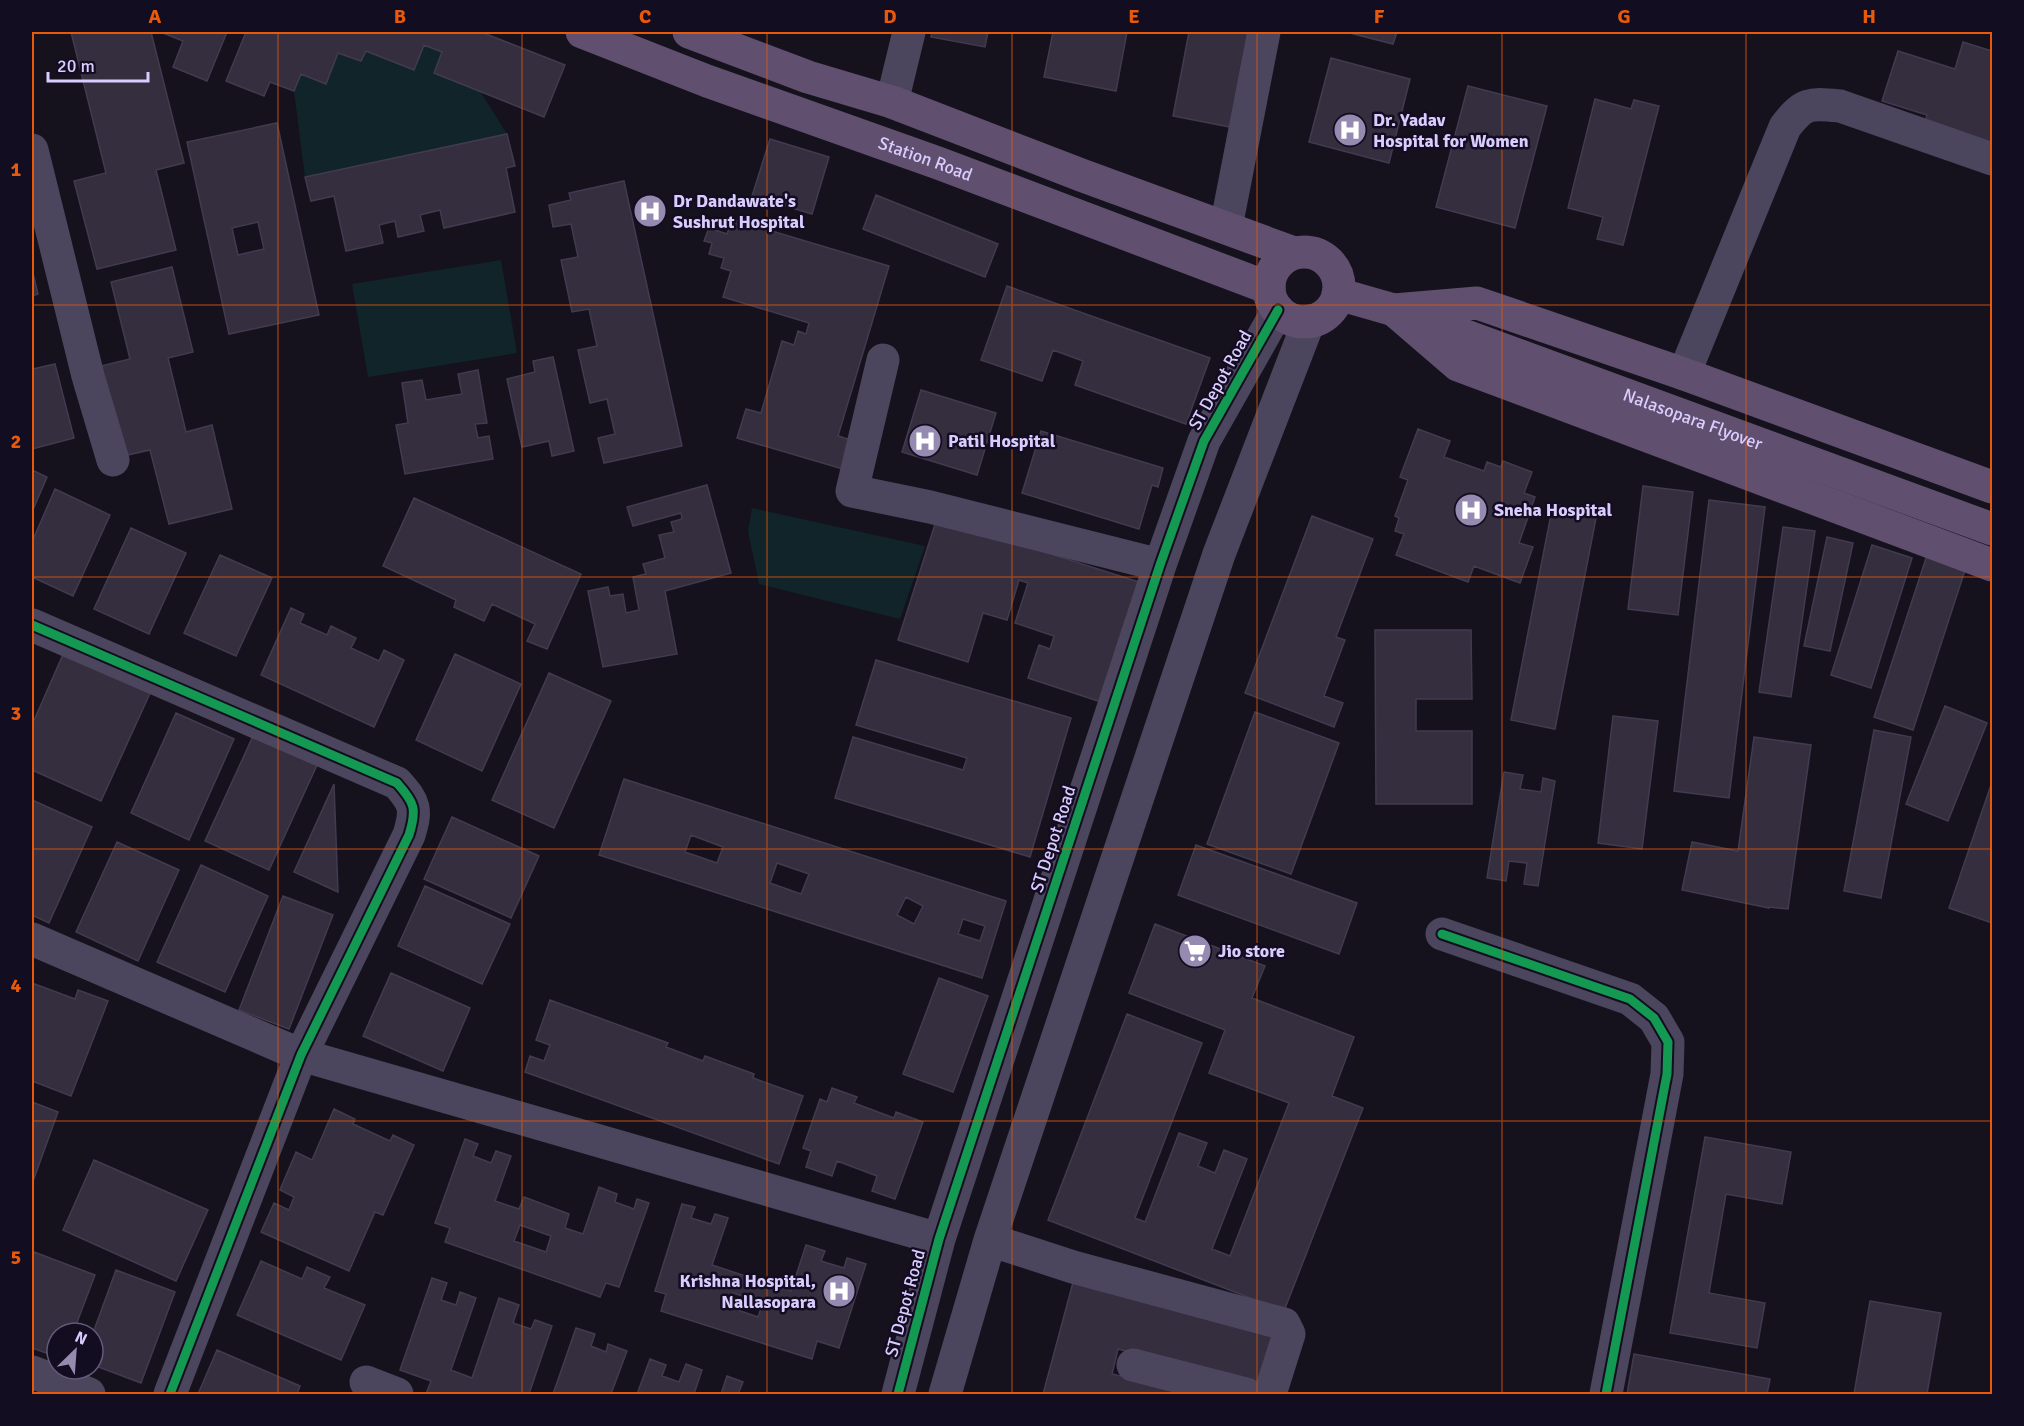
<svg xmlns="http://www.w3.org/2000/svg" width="2024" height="1426" font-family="Signika,sans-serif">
<rect width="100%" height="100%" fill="#15121d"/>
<!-- green -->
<path fill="#112429" d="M424,45L442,52L434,73L480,91L507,134L305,177L294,91L301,74L326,84L338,53L361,61L366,51Z
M501,260L517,353L368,377L352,284Z
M752,508L925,546L900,619L759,584L748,531Z"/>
<!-- building -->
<path fill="#342e3f" stroke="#423b50" stroke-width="1.5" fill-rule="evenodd" d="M71,32H151L184,163L156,170L176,250L97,269L74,181L106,173Z
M163,32H227L207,81L173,67L183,41L163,33Z
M246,32H481L565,65L544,117L434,73L442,52L424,45L414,70L366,51L361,61L338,53L326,84L301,74L294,91L270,82L264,96L226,81Z
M932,32H988L985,47L931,37Z
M1053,32H1127L1116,91L1044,77Z
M1189,32H1248L1230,127L1173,116Z
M1346,32H1397L1393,44Z
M1963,42L1992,51V157L1923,128L1927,115L1882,101L1898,51L1955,69Z
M1331,58L1410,79L1389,163L1309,142Z
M1468,86L1547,106L1515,228L1436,207Z
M1595,99L1631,109L1634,100L1659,106L1623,245L1597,239L1603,217L1568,208Z
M277,123L319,315L229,334L187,142ZM258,222L264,249L238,255L232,228Z
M507,134L515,166L506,168L515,212L444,228L440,210L420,215L424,231L398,237L395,221L379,225L383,243L346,251L334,196L311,201L305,177Z
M770,139L829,157L812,214L752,196Z
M624,181L682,446L604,463L598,438L615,434L607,399L590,403L578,350L597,346L589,309L572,312L561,260L578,257L571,224L553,227L549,205L571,200L569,193Z
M876,195L998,244L985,277L863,229Z
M732,219L889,266L838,436L851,440L843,469L737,438L746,409L761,413L782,341L794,345L798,331L806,334L809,323L723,297L731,271L721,268L724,258L709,254L712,243L704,241L709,228L727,234Z
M172,267L193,352L168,358L186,432L212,425L232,509L169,524L150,450L123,456L101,366L130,359L111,282Z
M32,269L38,294L32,296Z
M1007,286L1210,358L1186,424L1075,385L1083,361L1053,350L1042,381L981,360Z
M553,357L574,451L552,456L549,441L522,447L507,379L535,372L533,361Z
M32,361L33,369L55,364L74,438L32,449Z
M478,370L487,423L475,424L478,438L489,436L493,459L405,474L396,425L408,423L402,383L422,380L426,400L462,394L458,374Z
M921,390L996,413L977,475L902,452Z
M1418,429L1450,441L1444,457L1484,471L1487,462L1501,467L1503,461L1532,472L1524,493L1535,497L1519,543L1533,547L1520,583L1474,566L1468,582L1396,555L1404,534L1395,531L1399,518L1395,516L1408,480L1400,477Z
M1041,431L1163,468L1158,487L1152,485L1139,529L1022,493Z
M32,470L47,477L32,512Z
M707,485L731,573L665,591L677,654L603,667L588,591L608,587L610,596L623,594L626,613L639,610L633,577L646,574L643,564L665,558L659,535L674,532L671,522L682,519L681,513L633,526L627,507Z
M1643,486L1693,492L1678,615L1628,609Z
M55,489L110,515L73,596L32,577V542Z
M414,498L581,574L547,649L527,641L535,624L492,604L484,621L454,607L456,600L383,566Z
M1709,500L1765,507L1729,798L1674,791Z
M1553,504L1597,513L1555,729L1511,720Z
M1312,516L1373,539L1336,637L1345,640L1324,696L1343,703L1334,727L1245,693Z
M937,518L1139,582L1101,702L1028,678L1039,645L1050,649L1054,636L1015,623L1028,583L1019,580L1007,620L983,613L968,662L898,640Z
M1783,527L1815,531L1791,697L1759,692Z
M131,528L186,553L149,634L94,609Z
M1827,537L1853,543L1830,651L1804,646Z
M1872,545L1912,558L1871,688L1831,675Z
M1929,549L1968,561L1913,730L1874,717Z
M220,555L272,578L236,656L184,633Z
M291,608L304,614L300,623L327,635L331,626L356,638L351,648L379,661L384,650L404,660L374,727L261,675Z
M1375,630H1471L1472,699H1416V731H1472V804H1376Z
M65,650L152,689L101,801L32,770V725Z
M455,654L521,684L482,771L416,740Z
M876,660L1071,718L1030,857L835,798L853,737L963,770L967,758L856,725Z
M549,673L611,701L554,828L492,800Z
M1945,706L1987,723L1948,821L1906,804Z
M1255,712L1339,743L1291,874L1207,844Z
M176,713L234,739L189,840L131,813Z
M1613,716L1658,721L1642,849L1598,843Z
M1874,730L1911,737L1881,898L1844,891Z
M253,736L317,765L269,870L205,841Z
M1754,737L1811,745L1788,909L1769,907V908L1682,890L1692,842L1738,851Z
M1504,772L1523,775L1520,789L1541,792L1543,778L1555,781L1538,886L1524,884L1527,863L1509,861L1506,881L1487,878Z
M624,779L1006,901L982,978L599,855ZM691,835L723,847L717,863L685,852ZM777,863L809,874L801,894L770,883ZM906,897L923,906L914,924L897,915ZM963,919L985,926L980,941L958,934Z
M1992,782V923L1949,908Z
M334,784L338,892L294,872Z
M32,800L92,827L49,923L32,915Z
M452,817L539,856L511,918L424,879Z
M117,842L179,870L138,961L76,932Z
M1196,845L1357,903L1339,954L1178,895Z
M201,865L268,896L225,992L157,962Z
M425,886L510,924L482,984L398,946Z
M283,896L333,915L289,1029L239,1010Z
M1155,924L1265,966L1252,998L1354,1037L1332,1096L1363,1108L1284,1311L1048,1220L1127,1014L1202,1043L1135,1218L1145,1222L1179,1133L1207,1143L1198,1166L1215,1173L1224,1150L1247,1159L1212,1249L1230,1256L1289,1103L1209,1073L1225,1030L1129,993Z
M391,973L470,1008L443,1071L363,1036Z
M939,978L988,996L953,1092L903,1074Z
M32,983L75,999L78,990L108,1001L71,1096L32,1081Z
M550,1000L668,1043L666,1047L703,1061L705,1056L754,1074L753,1078L803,1096L779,1164L525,1072L530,1056L544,1061L550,1045L536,1040Z
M832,1088L857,1097L854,1103L894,1118L896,1112L923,1122L895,1199L872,1191L877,1176L837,1161L832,1176L806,1167L811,1151L803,1148L820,1099L827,1102Z
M32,1102L58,1112L32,1184Z
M334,1109L355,1119L353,1124L390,1141L393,1135L414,1145L383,1215L375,1212L349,1271L261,1232L274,1203L289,1210L294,1197L280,1190L296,1152L312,1160Z
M1705,1137L1791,1152L1782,1204L1726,1194L1709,1293L1765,1303L1757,1348L1670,1333Z
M465,1139L478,1144L473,1156L491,1163L496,1151L511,1156L495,1201L519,1209L524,1197L569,1214L565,1228L583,1234L599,1187L617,1194L615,1202L634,1209L637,1199L649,1203L619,1287L606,1283L600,1297L445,1242L450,1228L435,1223ZM520,1225L551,1236L546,1252L514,1241Z
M94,1160L208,1210L176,1281L63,1230Z
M682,1204L695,1207L691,1218L711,1224L715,1214L728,1218L712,1265L791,1291L806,1245L825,1251L821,1261L844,1268L847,1258L866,1264L839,1348L817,1341L812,1359L661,1311L666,1294L655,1291ZM733,1293L763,1303L758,1317L729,1307Z
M34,1252L95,1275L73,1333H57V1357L32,1348V1260Z
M261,1261L302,1279L307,1267L330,1277L324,1288L365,1305L341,1360L237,1315Z
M116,1270L175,1292L141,1383L93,1365V1333Z
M1075,1275L1280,1332L1269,1388L1118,1349L1112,1374L1195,1394H1043Z
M432,1278L447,1283L441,1300L456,1305L460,1292L476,1298L451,1370L472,1378L499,1298L519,1305L513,1323L531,1329L535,1320L552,1326L529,1394H426L431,1381L400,1370Z
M1870,1301L1941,1313L1927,1394H1854Z
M576,1328L595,1334L591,1346L606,1352L608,1344L627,1351L611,1394H553Z
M217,1350L300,1386L297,1394H198Z
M1634,1354L1770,1379L1767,1394H1627Z
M650,1359L666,1365L662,1376L679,1382L686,1364L702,1370L694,1394H637Z
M727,1376L743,1382L738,1394H721Z"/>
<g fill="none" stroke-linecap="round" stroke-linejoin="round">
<!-- minor -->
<path stroke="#4b465d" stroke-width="33" d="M892,102L909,32
M32,150L88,376L113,460
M1226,227L1264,32
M883,360L852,491L930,507L1160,565
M1684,374L1785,127C1804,102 1810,103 1840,106L1992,159
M32,625L397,783C415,803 417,809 409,835L301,1055L170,1394
M1442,934L1630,999L1654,1018L1668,1042L1667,1074L1606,1394
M32,939L301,1055L939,1239
M990,1240L1073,1267L1284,1324L1289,1334L1270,1394
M1133,1365L1246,1394
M32,1372L89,1394
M366,1382L397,1394
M898,1394L939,1239L1160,565L1204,441L1278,310
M945,1394L990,1240L1219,554L1309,321"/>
<!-- major -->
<g stroke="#604f6f" stroke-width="33">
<path id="s1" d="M582,32L707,81L938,163L1269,288"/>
<path d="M689,32L808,77L892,102L1081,175L1294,253"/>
<circle cx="1304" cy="287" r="35"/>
<path d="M1338,294L1394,310L1477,303L1684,374L1992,487"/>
<path d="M1394,310L1458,365L1992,565"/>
<path id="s2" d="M1414,317L1992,529"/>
</g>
<!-- cycleway casing -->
<g stroke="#130d21" stroke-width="13">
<path id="cycleway" d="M32,625L397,783C415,803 417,809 409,835L301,1055L170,1394
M1442,934L1630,999L1654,1018L1668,1042L1667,1074L1606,1394
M898,1394L939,1239L1160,565L1204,441L1278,310"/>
</g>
<!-- cycleway -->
<use href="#cycleway" stroke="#139951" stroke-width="9"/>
</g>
<!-- grid -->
<path fill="none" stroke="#e8590c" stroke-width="1.5" stroke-opacity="0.55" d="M278,32V1394M522,32V1394M767,32V1394M1012,32V1394M1257,32V1394M1502,32V1394M1746,32V1394M32,305H1992M32,577H1992M32,849H1992M32,1121H1992"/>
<!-- icons -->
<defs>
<g id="hospital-disc" transform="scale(1.725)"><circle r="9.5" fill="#958bb0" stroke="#130d21"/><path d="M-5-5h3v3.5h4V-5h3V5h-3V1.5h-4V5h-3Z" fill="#fff"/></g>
<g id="supermarket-disc" transform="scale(1.725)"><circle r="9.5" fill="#958bb0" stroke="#130d21"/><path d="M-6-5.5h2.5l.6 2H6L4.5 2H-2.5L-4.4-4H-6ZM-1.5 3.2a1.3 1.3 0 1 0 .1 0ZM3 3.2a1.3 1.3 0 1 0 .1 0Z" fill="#fff"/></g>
</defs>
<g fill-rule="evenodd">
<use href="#hospital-disc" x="1350" y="130"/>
<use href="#hospital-disc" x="650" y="211"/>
<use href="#hospital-disc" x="925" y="441"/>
<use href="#hospital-disc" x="1471" y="510"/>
<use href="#supermarket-disc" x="1195" y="951"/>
<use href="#hospital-disc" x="839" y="1291"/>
</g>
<g text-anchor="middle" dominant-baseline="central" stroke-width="5" stroke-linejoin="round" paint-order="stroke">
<!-- poi labels -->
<g font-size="18" font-weight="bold" fill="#daccff" stroke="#130d21" text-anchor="start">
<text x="1373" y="120">Dr. Yadav<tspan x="1373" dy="21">Hospital for Women</tspan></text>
<text x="673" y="201">Dr Dandawate's<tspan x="673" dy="21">Sushrut Hospital</tspan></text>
<text x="948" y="441">Patil Hospital</text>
<text x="1494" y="510">Sneha Hospital</text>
<text x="1218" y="951">Jio store</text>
<text x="816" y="1281" text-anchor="end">Krishna Hospital,<tspan x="816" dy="21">Nallasopara</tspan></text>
</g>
<!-- street labels -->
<g font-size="18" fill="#daccff" stroke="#130d21">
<text stroke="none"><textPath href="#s1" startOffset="366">Station Road</textPath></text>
<text transform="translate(1220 380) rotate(-61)">ST Depot Road</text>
<text stroke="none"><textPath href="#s2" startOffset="297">Nalasopara Flyover</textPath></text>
<text transform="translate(1053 839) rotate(-72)">ST Depot Road</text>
<text transform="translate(905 1303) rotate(-75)">ST Depot Road</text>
</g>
</g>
<!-- border -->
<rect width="2024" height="1426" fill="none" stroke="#130d21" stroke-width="66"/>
<!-- north arrow -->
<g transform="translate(75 1351) rotate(25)"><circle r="28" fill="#130d21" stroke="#63597a" stroke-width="1.5"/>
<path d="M0-4.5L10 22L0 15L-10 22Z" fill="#958bb0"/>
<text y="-9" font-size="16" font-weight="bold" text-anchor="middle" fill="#daccff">N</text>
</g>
<!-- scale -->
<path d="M48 72v9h100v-9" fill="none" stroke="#daccff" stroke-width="3"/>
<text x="57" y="72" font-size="18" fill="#daccff" stroke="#130d21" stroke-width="4.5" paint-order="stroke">20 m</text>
<rect x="33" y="33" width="1958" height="1360" fill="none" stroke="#e8590c" stroke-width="2"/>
<g font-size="20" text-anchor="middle" font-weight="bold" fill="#e8590c">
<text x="155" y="23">A</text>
<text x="400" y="23">B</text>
<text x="645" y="23">C</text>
<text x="890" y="23">D</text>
<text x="1134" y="23">E</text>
<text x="1379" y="23">F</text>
<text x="1624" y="23">G</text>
<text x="1869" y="23">H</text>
<text x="16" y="176">1</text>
<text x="16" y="448">2</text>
<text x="16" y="720">3</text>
<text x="16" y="992">4</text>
<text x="16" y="1264">5</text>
</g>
</svg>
